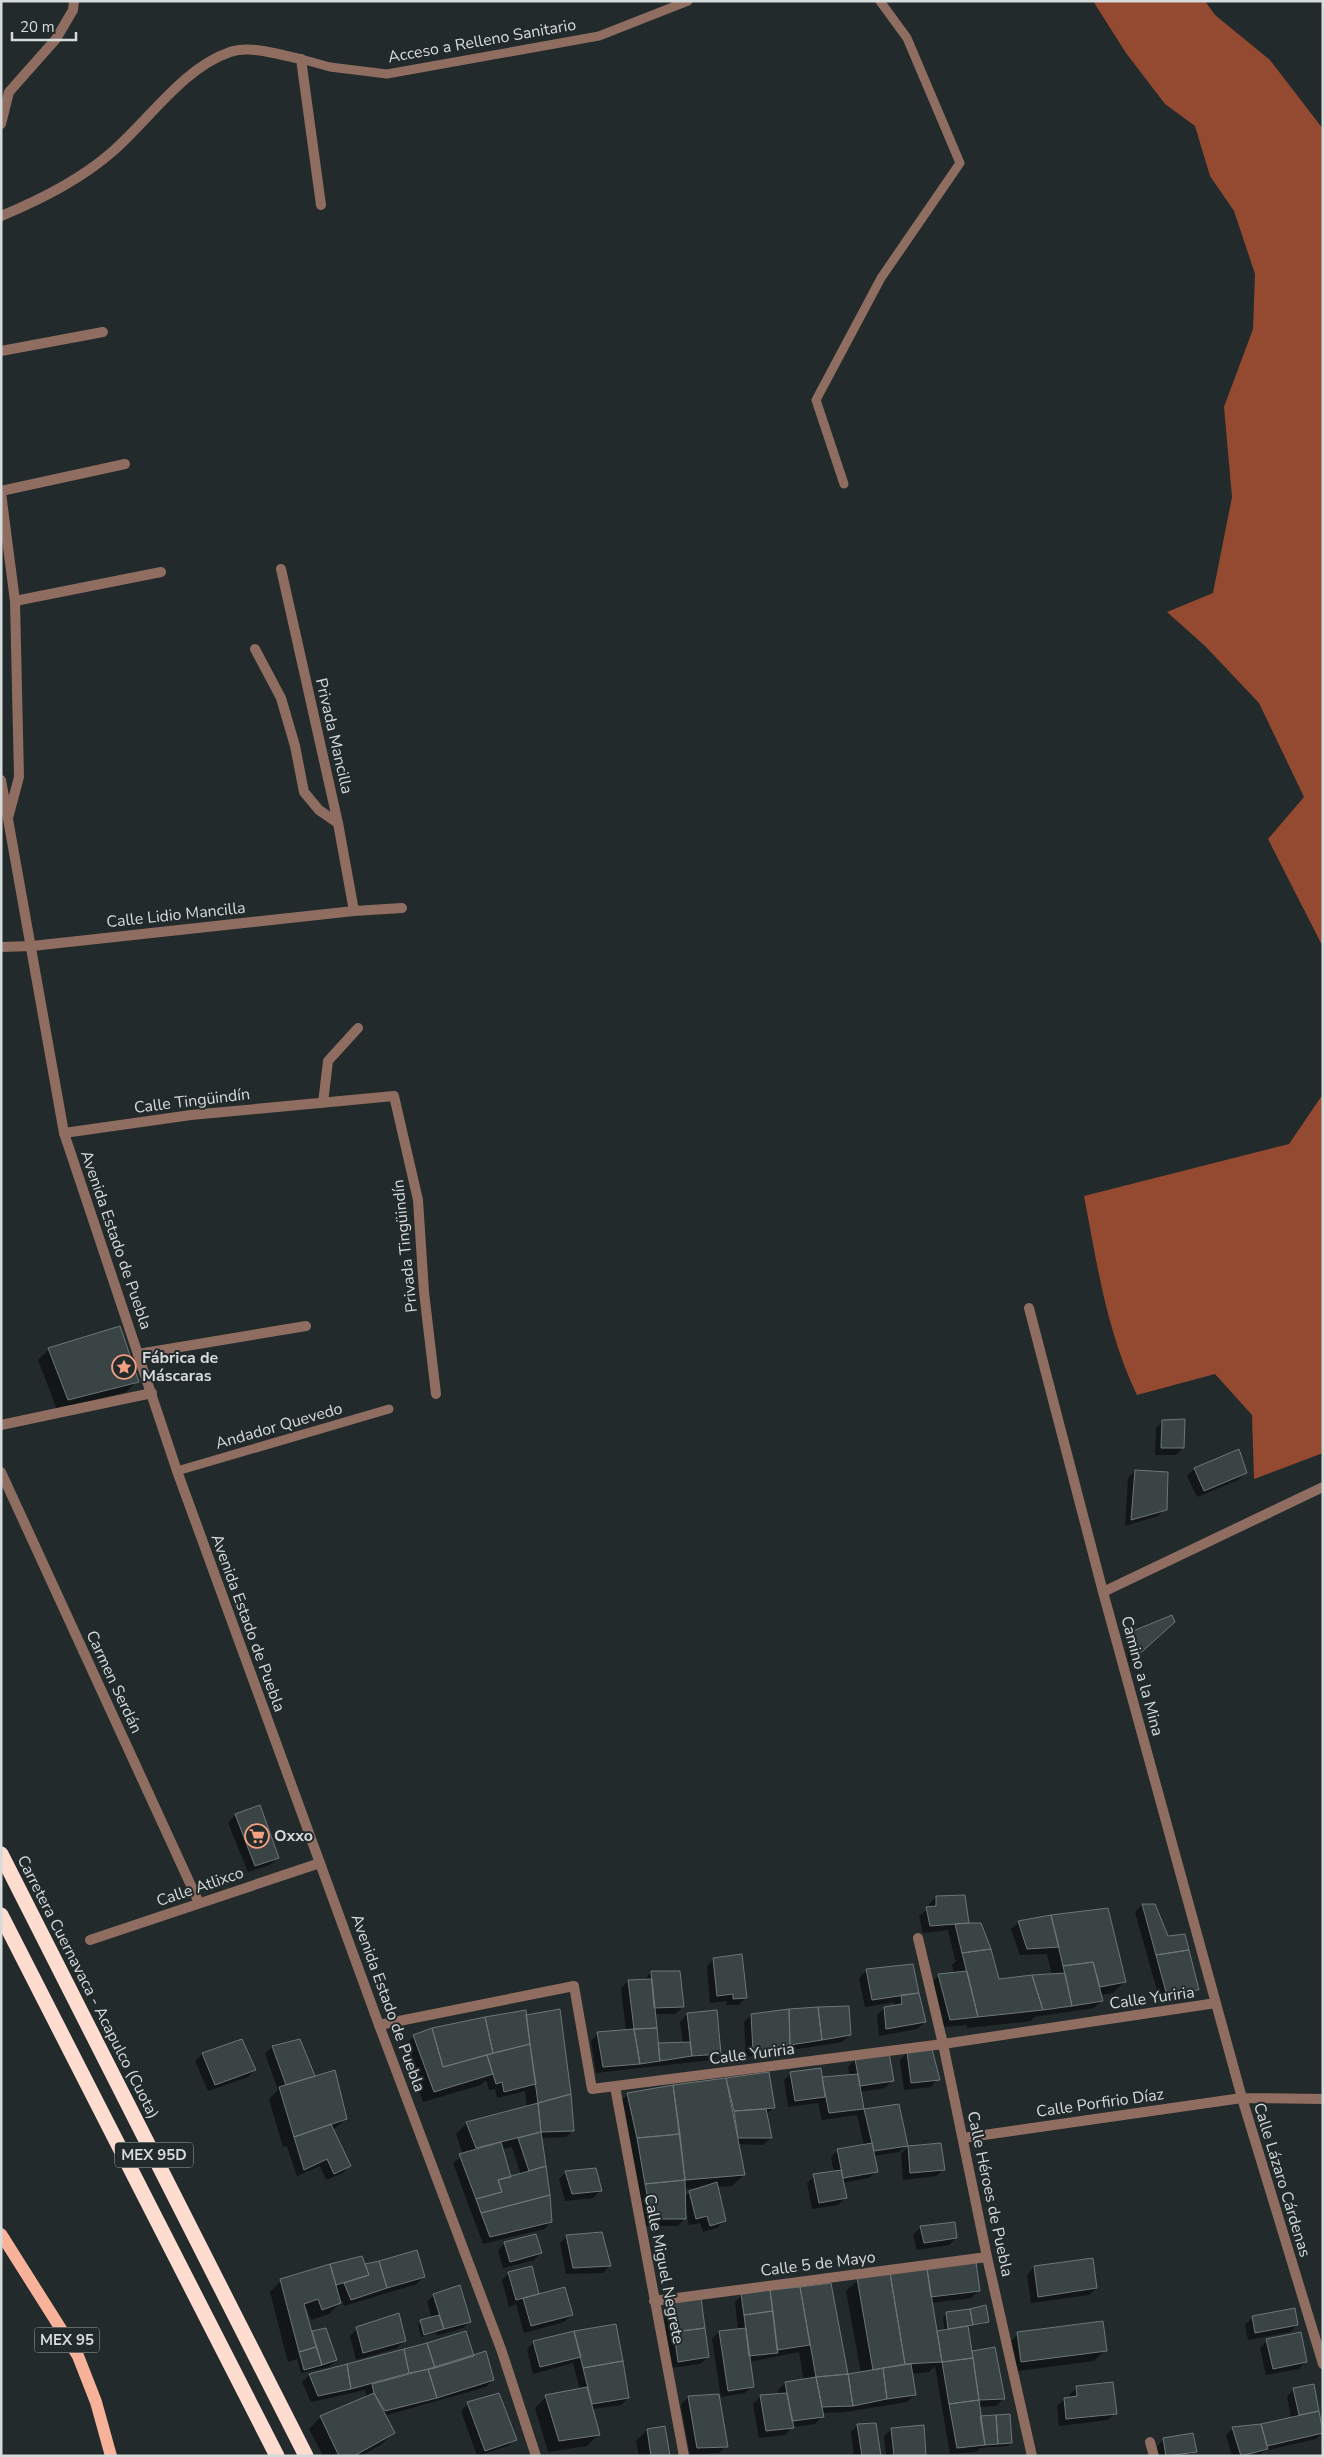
<svg xmlns="http://www.w3.org/2000/svg" width="1324" height="2457" font-family="'Nunito Sans',sans-serif">
<rect width="100%" height="100%" fill="#222a2b"/>
<!-- forest -->
<path fill="#934a30" d="M1093,1H1205L1215,15L1270,60L1323,129V947L1268,839L1304,797L1259,703L1205,646L1167,612L1213,593L1232,497L1224,407L1253,329L1255,274L1234,211L1210,176L1195,126L1165,104L1126,53Z
M1323,1094V1453L1254,1479L1252,1415L1215,1374L1137,1395C1107,1333 1097,1264 1084,1196L1289,1144Z"/>
<!-- shadow -->
<path fill="#0007" fill-rule="evenodd" d="M49,1349L137,1381L126,1392L57,1410L38,1360Z
M1163,1421L1183,1448L1176,1455H1155L1156,1428Z
M1238,1450L1245,1473L1238,1480L1197,1497L1187,1476L1194,1469Z
M1135,1471L1165,1509L1158,1516L1125,1526L1128,1478Z
M1166,1629L1129,1663L1126,1639L1134,1632Z
M260,1806L278,1858L270,1865L248,1872L228,1823L235,1815Z
M936,1897L968,1925L998,1980L1052,1975L1047,1954L1020,1955L1011,1929L1019,1922L1052,1916L1124,1982L1113,1993L1100,1995L1102,2001L1094,2008L1034,2017L1031,2021L967,2028V2025L943,2027L932,1982L939,1975L954,1974L952,1965L957,1960H955L948,1930L923,1933L919,1916L929,1908V1904Z
M1142,1905H1154L1167,1938L1197,1989L1190,1997L1159,1998L1135,1912Z
M714,1959L746,1997L739,2005H726L727,2001L710,2003L707,1966Z
M912,1966L925,2022L917,2029L879,2036L877,2015L885,2008L895,2007L894,2002L865,2007L859,1978L866,1971Z
M651,1972L683,2007L675,2014H654L657,2044L683,2043L680,2022L687,2014L720,2053L712,2060L596,2073L591,2041L598,2033L626,2031L621,1988L628,1981H644Z
M525,2012L573,2130L566,2137L541,2138L551,2222L544,2229L483,2244L453,2163L463,2155L456,2134L467,2123L527,2107L525,2091L497,2098L495,2089L489,2090L486,2080L481,2085L423,2102L403,2047L414,2036ZM512,2147L521,2175L510,2178L502,2149Z
M751,2015L850,2035L842,2042L746,2057L744,2022Z
M300,2041L314,2078L346,2119L333,2130L350,2165L343,2173L326,2180L320,2166L297,2176L287,2146L283,2147L269,2099L278,2090L265,2054L272,2047Z
M907,2053L938,2079L931,2087L904,2090L900,2060Z
M202,2054L255,2070L248,2077L208,2091L195,2061Z
M855,2060L892,2080L885,2088L860,2092L863,2110L898,2106L907,2145L899,2152L873,2156L877,2171L869,2178L842,2183L845,2198L838,2205L812,2209L807,2183L814,2176L834,2173L831,2157L838,2150L864,2145L857,2115L822,2120L818,2103L788,2107L784,2080L791,2073L821,2078L850,2076L848,2067Z
M727,2079L774,2107L766,2115L771,2138L763,2145L738,2144L744,2175L732,2186L717,2187L724,2221L717,2228L703,2232L700,2223L689,2225L686,2212L685,2218L678,2226H645L617,2105L628,2094ZM696,2188L690,2192L684,2197V2189Z
M908,2147L944,2169L936,2176L903,2180L901,2154Z
M566,2172L600,2191L593,2198L565,2201L559,2179Z
M921,2227L956,2238L949,2245L917,2250L913,2235Z
M567,2236L610,2265L603,2273L566,2274L560,2243Z
M505,2243L541,2253L534,2260L503,2268L498,2250Z
M417,2251L424,2276L417,2284L344,2306L342,2301L329,2314L311,2320L307,2309L304,2310L311,2334L325,2329L336,2360L329,2367L301,2373L297,2359L288,2362L270,2292L281,2281L362,2258L364,2266Z
M1034,2267L1096,2288L1089,2295L1031,2303L1027,2275Z
M509,2273L538,2296L571,2315L564,2322L524,2333L516,2304L509,2307L502,2280Z
M858,2280L978,2291L971,2298L931,2303L936,2334L945,2331L943,2317L947,2314L988,2321L984,2324L967,2327L971,2352L994,2348L1003,2399L996,2406L978,2407L980,2417L1011,2443L1008,2446L980,2448L976,2452L950,2454L935,2366L929,2372L911,2374L914,2395L907,2402L845,2412L822,2413V2416L815,2424L792,2427L785,2435L759,2438L753,2404L760,2397L779,2395L778,2390L785,2383L804,2381L799,2352L749,2362L752,2386L745,2393L721,2397L712,2339L719,2332L738,2330L735,2302L742,2295L830,2285L847,2376L861,2373L846,2291Z
M434,2295L470,2321L463,2328L437,2336L436,2333L421,2337L418,2324L432,2318L427,2302Z
M670,2303L708,2357L700,2364L671,2368L663,2310Z
M1253,2317L1297,2325L1290,2332L1248,2340L1245,2325Z
M357,2329L405,2340L397,2348L356,2360L350,2336Z
M574,2332L628,2398L621,2405L591,2409L598,2435L587,2446L548,2452L535,2408L546,2397L580,2390L573,2363L533,2374L527,2349L534,2342Z
M1018,2334L1105,2350L1094,2361L1011,2372L1007,2345Z
M1267,2341L1306,2361L1299,2369L1266,2375L1260,2348Z
M404,2350L474,2358L493,2380L486,2387L384,2416L393,2433L382,2444L361,2456H323L309,2429L320,2418L366,2397L365,2390L311,2402L302,2382L309,2375Z
M1313,2386L1323,2431L1316,2439L1264,2451L1259,2456H1232L1226,2435L1233,2428L1261,2425L1291,2418L1287,2396L1294,2389Z
M1077,2388L1115,2413L1108,2420L1059,2426L1057,2406L1065,2399L1070,2398L1069,2395Z
M688,2397L726,2446L719,2453L690,2455L681,2405Z
M468,2404L516,2439L508,2446L477,2456L461,2411Z
M858,2425L880,2456H854L851,2432Z
M664,2427L669,2456H639L636,2441L647,2430Z
M892,2429L925,2454L886,2456L884,2436Z
M1164,2439L1195,2451L1191,2456H1158L1157,2447Z"/>
<!-- building -->
<path fill="#3b4445" stroke="#6d7678" d="M120,1326L139,1382L68,1400L48,1348Z
M1185,1419L1184,1448H1161L1162,1420Z
M1239,1449L1247,1473L1204,1491L1194,1468Z
M1135,1470L1168,1472L1167,1510L1131,1520Z
M1172,1615L1175,1622L1136,1657L1133,1631Z
M260,1805L279,1858L255,1866L235,1814Z
M965,1895L969,1923L930,1926L926,1907L936,1906V1896Z
M1142,1904H1155L1168,1936L1185,1934L1189,1950L1156,1955Z
M1108,1908L1126,1982L1100,1987L1093,1962L1063,1966L1051,1915Z
M1051,1915L1059,1947L1027,1949L1018,1921Z
M969,1923H981L991,1949L962,1953L955,1924Z
M991,1949L999,1979L1032,1975L1043,2010L978,2017L962,1953Z
M1189,1950L1199,1990L1166,1992L1156,1955Z
M742,1954L747,1998L733,1999V1994L717,1996L713,1958Z
M1093,1962L1103,2001L1072,2006L1063,1966Z
M913,1964L919,1993L872,2000L866,1969Z
M651,1971H680L684,2007L654,2008Z
M967,1971L978,2017L950,2020L938,1974Z
M1065,1973L1072,2006L1043,2010L1032,1975Z
M652,1979L657,2028L634,2029L628,1980Z
M919,1993L926,2022L886,2029L884,2007L902,2004L901,1995Z
M849,2006L851,2035L822,2040L818,2007Z
M818,2007L822,2040L790,2045L789,2009Z
M560,2009L571,2094L538,2103L526,2015Z
M789,2009L790,2045L753,2051L751,2014Z
M526,2010L530,2044L493,2053L485,2017Z
M717,2010L721,2054L692,2056L687,2013Z
M485,2017L493,2053L443,2067L432,2028Z
M432,2028L443,2067L487,2055L493,2074L434,2092L413,2035Z
M657,2028L660,2061L640,2064L634,2029Z
M634,2029L640,2064L603,2067L597,2032Z
M242,2039L256,2070L215,2085L202,2053Z
M300,2039L315,2076L286,2085L272,2046Z
M690,2042L692,2056L660,2061L658,2043Z
M530,2044L536,2084L504,2092L502,2082L496,2084L487,2055Z
M932,2049L940,2080L911,2083L907,2052Z
M889,2053L894,2081L860,2086L855,2059Z
M821,2068L825,2097L795,2101L790,2072Z
M335,2070L347,2119L294,2137L279,2087Z
M769,2072L775,2108L734,2111L726,2078Z
M858,2074L864,2109L829,2113L822,2077Z
M726,2078L745,2175L685,2180L673,2085Z
M673,2085L680,2134L637,2138L627,2093Z
M571,2094L574,2131L541,2132L538,2103Z
M538,2103L541,2132L476,2148L466,2122Z
M899,2104L908,2146L874,2151L864,2109Z
M766,2109L772,2138H738L734,2111Z
M331,2124L351,2166L334,2174L327,2159L304,2170L294,2137Z
M541,2132L546,2166L529,2171L518,2138Z
M680,2134L685,2180L645,2184L637,2138Z
M501,2142L511,2177L498,2180L502,2192L476,2199L459,2154Z
M872,2143L878,2172L843,2178L837,2149Z
M941,2143L945,2170L910,2173L908,2146Z
M546,2166L550,2195L481,2213L476,2199L502,2192L498,2180Z
M596,2168L602,2191L572,2194L565,2171Z
M841,2170L847,2198L819,2203L813,2174Z
M685,2180L686,2219H652L645,2184Z
M717,2182L726,2221L710,2226L707,2216L696,2219L689,2191Z
M550,2195L552,2222L490,2237L481,2213Z
M955,2222L957,2238L924,2243L920,2226Z
M602,2232L611,2266L573,2268L566,2235Z
M536,2234L542,2253L510,2262L504,2242Z
M417,2250L425,2277L387,2288L379,2261Z
M362,2256L369,2275L336,2285L330,2264Z
M1093,2258L1097,2288L1038,2297L1034,2266Z
M379,2261L387,2288L351,2300L344,2283L369,2275L365,2264Z
M976,2262L980,2291L931,2297L927,2269Z
M330,2264L341,2303L322,2310L318,2299L304,2304L316,2347L299,2352L280,2279Z
M532,2266L539,2294L516,2300L508,2272Z
M927,2269L942,2362L905,2364L890,2273Z
M890,2273L905,2364L873,2370L857,2278Z
M831,2283L848,2374L816,2377L800,2287Z
M460,2285L471,2322L444,2329L433,2294Z
M565,2287L573,2315L531,2326L523,2298Z
M800,2287L810,2345L777,2350L770,2290Z
M770,2290L773,2311L744,2315L741,2294Z
M701,2298L705,2328L674,2332L669,2302Z
M986,2305L989,2322L973,2325L970,2309Z
M1295,2308L1298,2325L1255,2333L1252,2316Z
M970,2309L973,2325L948,2329L946,2312Z
M773,2311L778,2353L749,2356L744,2315Z
M399,2313L406,2341L363,2353L356,2327Z
M439,2315L444,2329L424,2335L420,2320Z
M1103,2321L1107,2351L1021,2362L1017,2332Z
M616,2324L623,2361L583,2368L574,2331Z
M968,2326L973,2358L942,2362L937,2331Z
M326,2328L337,2360L322,2365L312,2331Z
M705,2328L709,2357L678,2362L674,2332Z
M746,2328L754,2387L728,2391L719,2331Z
M466,2331L474,2356L435,2368L427,2343Z
M574,2331L581,2357L540,2367L533,2341Z
M1301,2332L1307,2362L1273,2369L1266,2339Z
M427,2343L435,2368L409,2373L404,2349Z
M316,2347L322,2365L304,2370L299,2352Z
M995,2347L1005,2399L979,2400L972,2351Z
M404,2349L409,2373L351,2389L347,2364Z
M486,2351L494,2380L437,2398L428,2369Z
M973,2358L979,2400L949,2404L942,2362Z
M623,2361L629,2398L592,2404L583,2368Z
M347,2364L351,2389L318,2396L309,2374Z
M911,2364L916,2395L887,2399L883,2368Z
M883,2368L887,2399L853,2406L848,2374Z
M428,2369L437,2398L385,2411L374,2393L372,2384Z
M848,2374L853,2406L822,2407L816,2377Z
M816,2377L824,2417L792,2421L785,2382Z
M1113,2382L1117,2414L1066,2419L1064,2398L1077,2396L1076,2386Z
M1314,2384L1319,2411L1299,2415L1293,2388Z
M587,2387L600,2435L559,2441L545,2395Z
M374,2393L395,2433L354,2456H339L320,2416Z
M499,2393L517,2440L485,2451L467,2402Z
M787,2393L794,2428L766,2431L760,2395Z
M719,2394L728,2447L697,2448L688,2396Z
M979,2400L985,2445L957,2448L949,2404Z
M1319,2411L1323,2433L1267,2446L1261,2424Z
M1010,2414L1012,2443L998,2444L996,2415Z
M996,2415L998,2444L985,2445L980,2416Z
M876,2423L881,2456H862L857,2424Z
M1261,2424L1268,2449L1241,2456L1232,2427Z
M924,2425L926,2455L894,2456L891,2428Z
M665,2426L670,2456H651L647,2429Z
M1193,2433L1197,2452L1166,2456L1163,2438Z"/>
<g fill="none" stroke-linecap="round" stroke-linejoin="round">
<!-- service -->
<path stroke="#8f6d61" stroke-width="9" d="M301,59L330,67L387,74L599,36L688,1
M844,484L816,400L881,278L960,163L907,38L880,1
M177,1471L389,1409"/>
<!-- pedestrian -->
<path stroke="#8f6d61" stroke-width="10" d="M1,351L103,332"/>
<!-- minor -->
<path stroke="#8f6d61" stroke-width="10" d="M1,124L9,92L56,39L73,10L74,1
M1,216C40,200 80,180 112,152C149,120 183,68 230,52C252,45 280,55 301,59L321,205
M1,491L125,464
M1,493L15,601L19,777L8,818
M281,569L338,823L354,911
M15,601L161,572
M255,649L281,698L295,746L304,792L319,810L338,823
M1,947L32,946L354,911L402,908
M323,1103L328,1061L358,1028
M64,1133L191,1115L394,1096L418,1200L424,1292L436,1394
M1029,1308L1103,1592L1242,2098L1323,2364
M138,1354L306,1326
M1,1425L152,1393
M1,1472L199,1903
M1103,1592L1323,1487
M918,1938L943,2044L987,2257L1032,2456
M90,1940L320,1863
M379,2025L574,1986L592,2089L943,2044L1216,2003
M615,2087L684,2456
M963,2138L1242,2098L1323,2099
M654,2301L987,2257
M1150,2442L1154,2456"/>
<!-- tertiary -->
<path stroke="#8f6d61" stroke-width="10" d="M1,780L64,1133L177,1471L379,2025L501,2349L536,2456"/>
<!-- primary -->
<path stroke="#f8b299" stroke-width="12" d="M1,2234L78,2356L96,2402L111,2456"/>
<!-- motorway -->
<path stroke="#fedccf" stroke-width="15" d="M1,1854L306,2456
M1,1915L277,2456"/>
</g>
<!-- icons -->
<defs>
<g id="sight-ring" transform="scale(1.25)"><circle r="9.5" fill="#222a2b" stroke="#f3a082" stroke-width="1.5"/><path d="M0-6L1.8-2.2L6-1.7L2.9 1.2L3.7 5.4L0 3.3L-3.7 5.4L-2.9 1.2L-6-1.7L-1.8-2.2Z" fill="#f3a082"/></g>
<g id="supermarket-ring" transform="scale(1.25)"><circle r="9.5" fill="#222a2b" stroke="#f3a082" stroke-width="1.5"/><path d="M-6-5.5h2.5l.6 2H6L4.5 2H-2.5L-4.4-4H-6ZM-1.5 3.2a1.3 1.3 0 1 0 .1 0ZM3 3.2a1.3 1.3 0 1 0 .1 0Z" fill="#f3a082"/></g>
</defs>
<g fill-rule="evenodd">
<use href="#sight-ring" x="124" y="1367"/>
<use href="#supermarket-ring" x="257" y="1836"/>
</g>
<g text-anchor="middle" dominant-baseline="central" stroke-width="4" stroke-linejoin="round" paint-order="stroke">
<!-- shield labels -->
<g fill="#222a2b" stroke="#a0a6a6" stroke-width="1">
<rect x="115" y="2142.5" width="78" height="25" rx="4"/>
<rect x="34.5" y="2327.5" width="65" height="25" rx="4"/>
</g>
<g font-size="15" font-weight="bold" fill="#d6dbdb">
<text x="154" y="2155">MEX 95D</text>
<text x="67" y="2340">MEX 95</text>
</g>
<!-- street labels -->
<g font-size="16" fill="#d6dbdb" stroke="#222a2b">
<text transform="translate(482 41) rotate(-10)">Acceso a Relleno Sanitario</text>
<text transform="translate(334 736) rotate(77)">Privada Mancilla</text>
<text transform="translate(176 915) rotate(-6)">Calle Lidio Mancilla</text>
<text transform="translate(192 1101) rotate(-7)">Calle Tingüindín</text>
<text transform="translate(116 1240) rotate(71)">Avenida Estado de Puebla</text>
<text transform="translate(405 1246) rotate(-96)">Privada Tingüindín</text>
<text transform="translate(279 1426) rotate(-16)">Andador Quevedo</text>
<text transform="translate(248 1623) rotate(70)">Avenida Estado de Puebla</text>
<text transform="translate(1142 1676) rotate(75)">Camino a la Mina</text>
<text transform="translate(114 1682) rotate(65)">Carmen Serdán</text>
<text transform="translate(200 1887) rotate(-19)">Calle Atlixco</text>
<text transform="translate(88 1987) rotate(63)">Carretera Cuernavaca - Acapulco (Cuota)</text>
<text transform="translate(1152 1998) rotate(-8)">Calle Yuriria</text>
<text transform="translate(388 2003) rotate(70)">Avenida Estado de Puebla</text>
<text transform="translate(752 2054) rotate(-7)">Calle Yuriria</text>
<text transform="translate(1100 2103) rotate(-8)">Calle Porfirio Díaz</text>
<text transform="translate(1282 2180) rotate(73)">Calle Lázaro Cárdenas</text>
<text transform="translate(990 2194) rotate(78)">Calle Héroes de Puebla</text>
<text transform="translate(818 2264) rotate(-7)">Calle 5 de Mayo</text>
<text transform="translate(664 2269) rotate(79)">Calle Miguel Negrete</text>
</g>
<!-- poi labels -->
<g font-size="16" font-weight="bold" fill="#d6dbdb" stroke="#222a2b" text-anchor="start">
<text x="142" y="1358">Fábrica de<tspan x="142" dy="18">Máscaras</tspan></text>
<text x="274" y="1836">Oxxo</text>
</g>
</g>
<!-- border -->
<rect width="1324" height="2457" fill="none" stroke="#d6dbdb" stroke-width="5"/>
<!-- scale -->
<path d="M12 32v8h64v-8" fill="none" stroke="#d6dbdb" stroke-width="2.5"/>
<text x="20" y="32" font-size="15" fill="#d6dbdb" stroke="#222a2b" stroke-width="4" paint-order="stroke">20 m</text>
</svg>
